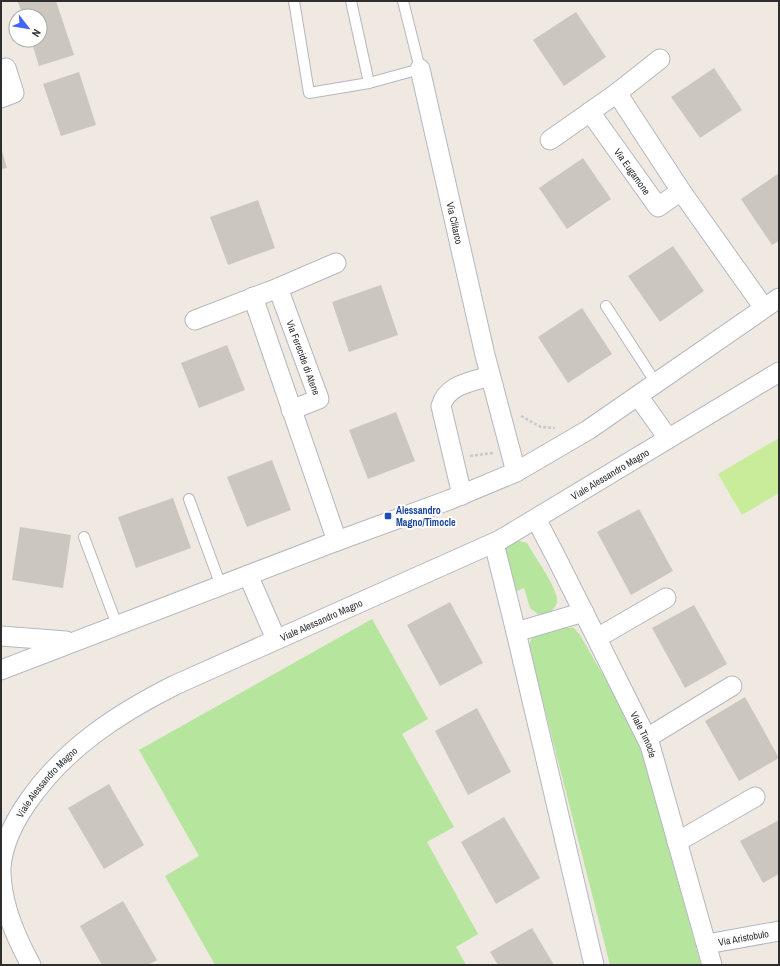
<svg xmlns="http://www.w3.org/2000/svg" width="780" height="966" font-family="'Archivo Narrow',sans-serif">
<rect width="100%" height="100%" fill="#efe9e1"/>
<!-- green -->
<path fill="#b6e59e" d="M519,541L527,543L530,548C536,559 559,590 557,602C556,607 552,611 547,614H538L530,608L524,588L514,592L503,553L505,546L514,542Z
M372,619L428,719L402,734L454,827L427,842L478,934L456,947L466,965H215L165,876L199,856L139,750Z
M574,628L580,635L626,715L640,745L701,965H610L529,647L531,639C543,632 560,627 574,628Z"/>
<!-- pitch -->
<path fill="#c9ec9a" d="M779,438V493L742,515L718,474Z"/>
<!-- building -->
<path fill="#cbc7bf" d="M21,1H56L74,55L39,66L31,40H40V16H23L18,2Z
M576,12L606,57L564,86L533,40Z
M714,68L742,110L700,138L671,97Z
M79,72L96,125L61,136L43,84Z
M1,148L7,168L1,169Z
M583,158L611,199L567,229L539,188Z
M779,173V241L772,245L741,199Z
M258,200L275,248L228,265L210,217Z
M673,246L704,291L660,322L628,276Z
M381,285L398,335L349,352L332,302Z
M582,308L612,354L568,383L538,337Z
M227,345L245,390L199,408L181,363Z
M396,412L415,461L368,479L349,430Z
M272,460L291,510L247,527L227,477Z
M173,498L191,548L136,568L118,517Z
M639,509L673,571L631,595L597,532Z
M20,527L71,535L63,588L12,580Z
M450,602L483,663L440,686L407,625Z
M694,605L727,664L685,688L652,628Z
M745,697L779,758L739,781L705,721Z
M477,708L511,772L468,795L435,731Z
M109,784L144,845L104,869L68,808Z
M504,817L540,878L496,904L461,842Z
M779,820V874L763,883L740,841Z
M123,901L157,960L148,965H102L80,926Z
M532,928L554,965H498L490,952Z"/>
<g fill="none" stroke-linecap="round" stroke-linejoin="round">
<!-- lane casing -->
<g stroke="#b4b7c1" stroke-width="12">
<path id="lane" d="M294,1L309,93L369,83L420,69L403,1
M351,1L369,83
M606,306L656,383
M189,499L221,586
M84,537L117,625"/>
</g>
<!-- street casing -->
<g stroke="#b4b7c1" stroke-width="21">
<g id="street">
<path d="M1,69L6,68L14,93L1,98"/>
<path id="s1" d="M420,69L485,355L516,472"/>
<path d="M617,93L681,191L764,308"/>
<path id="s2" d="M590,112L658,207L681,191"/>
<path d="M550,140L617,93L660,59"/>
<path id="s3" d="M278,288L319,399L291,410"/>
<path d="M253,297L337,541"/>
<path d="M195,320L278,288L336,263"/>
<path d="M638,396L668,438"/>
<path d="M462,495L441,406C447,384 472,382 490,376"/>
<path id="s4" d="M536,519L556,557L650,745L712,965"/>
<path d="M494,543L516,632L594,965"/>
<path d="M248,575L276,639"/>
<path d="M516,632L584,612"/>
<path d="M1,636L66,641"/>
<path d="M597,638L666,598"/>
<path d="M1,670L337,541L449,500L516,472L588,430L779,298"/>
<path d="M647,738L732,686"/>
<path d="M677,842L755,797"/>
<path id="s5" d="M707,944L779,931"/>
<path id="s6" d="M31,965C15,936 0,902 1,867C3,844 14,822 27,803C64,749 117,714 175,685L500,540L779,372"/>
</g>
</g>
<!-- path -->
<path stroke="#c9c9c9" stroke-width="2.5" stroke-dasharray="3 2" stroke-linecap="butt" d="M521,416L541,427L555,428
M470,456L493,453"/>
<!-- lane -->
<use href="#lane" stroke="#fff" stroke-width="10"/>
<!-- street -->
<use href="#street" stroke="#fff" stroke-width="19"/>
</g>
<!-- markers -->
<rect fill="#1a4fb4" stroke="#fff" stroke-width="1.5" x="384" y="512" width="8" height="8" rx="2"/>
<g text-anchor="middle" dominant-baseline="central" stroke-width="4" stroke-linejoin="round" paint-order="stroke">
<!-- street labels -->
<g font-size="10" fill="#2e2e2e" stroke="#fff">
<text stroke="none"><textPath href="#s2" startOffset="73">Via Eugamone</textPath></text>
<text stroke="none"><textPath href="#s1" startOffset="158">Via Clitarco</textPath></text>
<text stroke="none"><textPath href="#s3" startOffset="74">Via Ferecide di Atene</textPath></text>
<text stroke="none"><textPath href="#s6" startOffset="849">Viale Alessandro Magno</textPath></text>
<text stroke="none"><textPath href="#s6" startOffset="525">Viale Alessandro Magno</textPath></text>
<text stroke="none"><textPath href="#s4" startOffset="241">Viale Timocle</textPath></text>
<text stroke="none"><textPath href="#s6" startOffset="202">Viale Alessandro Magno</textPath></text>
<text stroke="none"><textPath href="#s5" startOffset="37">Via Aristobulo</textPath></text>
</g>
<!-- transit labels -->
<g font-size="10" font-weight="bold" fill="#164399" stroke="#fff" text-anchor="start">
<text x="396" y="510">Alessandro<tspan x="396" dy="12">Magno/Timocle</tspan></text>
</g>
</g>
<!-- border -->
<rect width="780" height="966" fill="none" stroke="#2e2e2e" stroke-width="4"/>
<!-- north arrow -->
<g transform="translate(28 28) rotate(121)"><circle r="19" fill="#ffffff" stroke="#ababab"/>
<path d="M0-3L7 15L0 10L-7 15Z" fill="#4264fb"/>
<text y="-6" font-size="11" font-weight="bold" text-anchor="middle" fill="#2e2e2e">N</text>
</g>
</svg>
